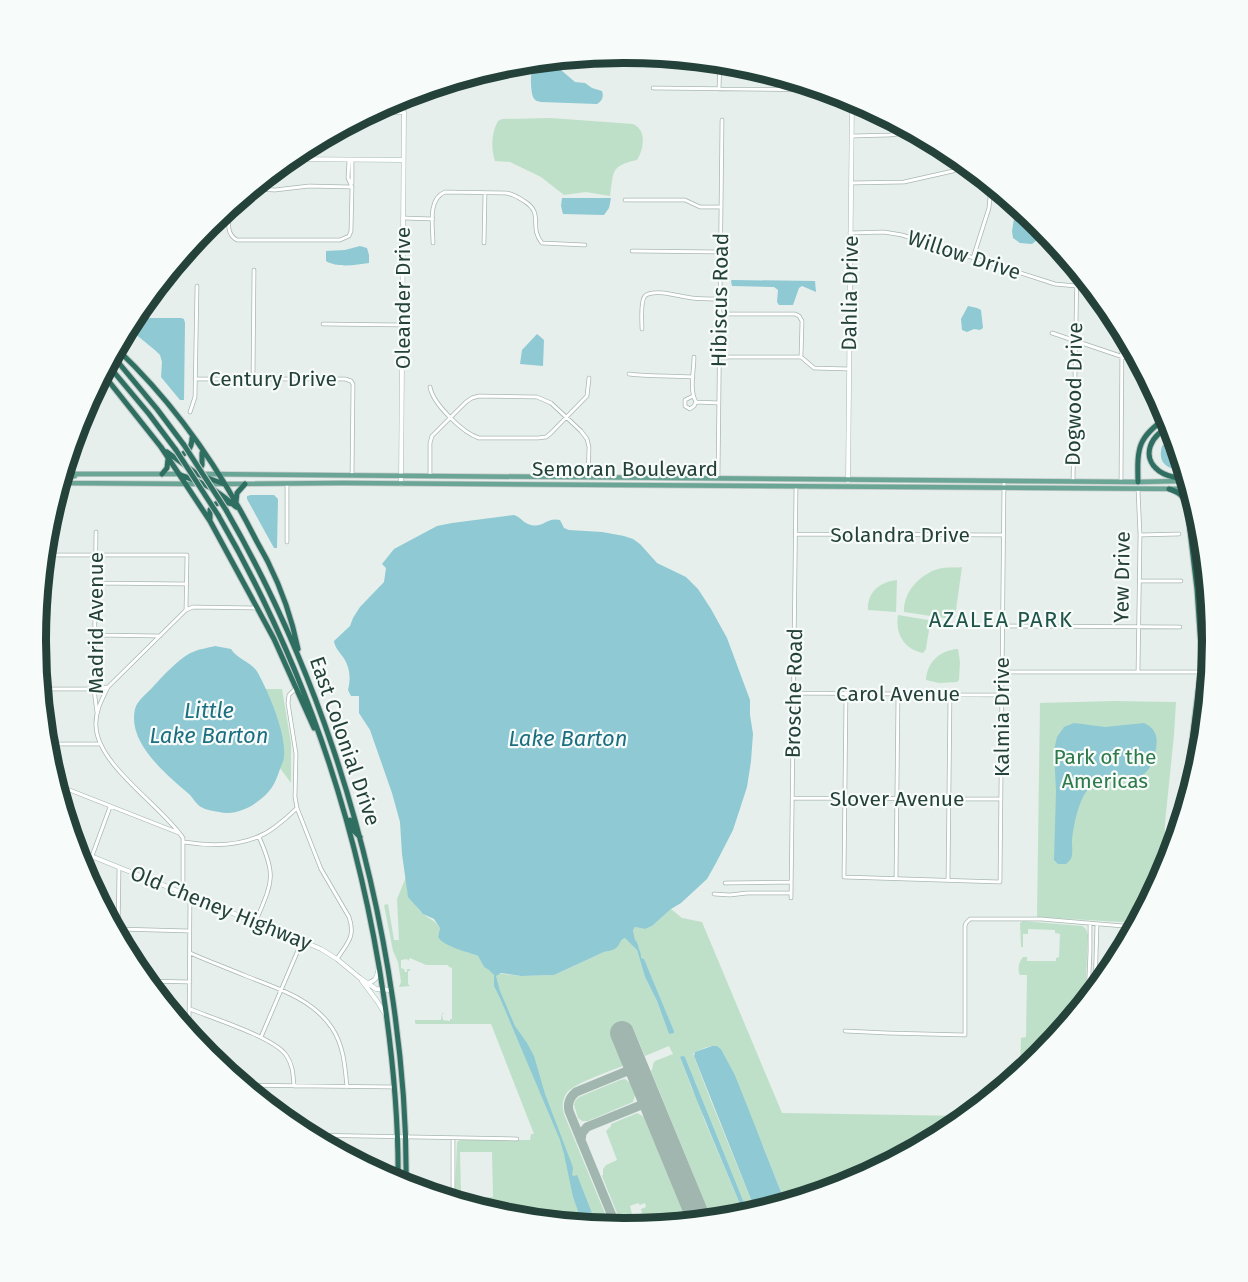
<svg xmlns="http://www.w3.org/2000/svg" width="1248" height="1282" font-family="'Fira Sans',sans-serif">
<rect width="100%" height="100%" fill="#e6efeb"/>
<!-- green -->
<path fill="#bfe0c8" d="M624,53L648,55L643,61L636,63L581,65L575,63L569,58Z
M551,118L633,124C647,130 644,149 637,160C610,166 614,171 610,196L586,192L564,195L541,177L510,162L495,161C491,149 491,133 498,121L502,119Z
M962,567L955,617L951,619L904,612C903,591 922,572 942,568C949,567 956,568 962,567Z
M897,580L896,612L868,610C867,592 880,582 897,580Z
M898,615L928,620L930,623L926,649L923,653C904,649 895,634 898,615Z
M958,649L960,662L959,680L957,682L939,683L926,680C927,662 940,650 958,649Z
M247,689H282L291,743V783L251,729Z
M1114,701L1176,702L1174,735L1165,823L1164,872L1137,923L1037,917L1040,703Z
M406,877C409,890 412,904 422,913C430,920 433,918 440,928L438,937L450,946L478,956L484,967L495,973L521,976L554,975L604,952L611,950L625,937L637,950L645,977L657,1001L669,1034L674,1031L644,960L641,958L637,942L635,941L633,930L635,927L645,929L652,926L671,909L682,918L702,922L782,1113L968,1116L950,1130L849,1184L782,1204L781,1192L763,1146L755,1128L735,1075L721,1049C713,1042 703,1049 695,1052L693,1054L711,1101L756,1212L749,1215L685,1057H680L692,1089L697,1098L704,1119L745,1216L738,1218L712,1220L651,1071L652,1070L653,1064L655,1061L673,1054L669,1046L645,1056L633,1028L612,1037L623,1066C610,1071 572,1084 566,1094C562,1101 562,1107 564,1114L611,1228L509,1218L464,1204V1201L469,1198L493,1197L492,1152H460L461,1191L458,1192L455,1189L457,1142L460,1140H530L531,1134H534L491,1024H416L415,1023V1020H441L442,1013H445L442,1014L443,1020L450,1021V1019H452V968L449,967L448,965H426L410,958L408,961L407,959L401,960V968L404,969L405,972H407V969H410V971H408V984L410,986L399,987L401,982L398,962L393,951L384,905L388,904L394,940H399L397,899Z
M1023,921L1082,926L1086,929L1088,935L1085,1001L1040,1057L1020,1073L1021,1038L1026,1037L1027,975H1020C1017,970 1019,961 1023,957H1027V961H1056V958L1059,957L1060,934L1055,933V930L1028,929V934H1023V947H1021L1020,923Z
M625,1079L630,1083L635,1095L633,1102L588,1121H582L578,1118L574,1105L575,1101L579,1097L620,1080Z
M637,1113L644,1117L688,1223L624,1229L621,1223L622,1221L642,1213L641,1209L646,1207L645,1203L640,1205L638,1203L630,1206L632,1214L622,1219L619,1218L602,1176L603,1175V1169L606,1165L617,1160L606,1131L611,1126V1124Z"/>
<!-- water -->
<path fill="#8ec9d4" d="M555,60L561,70L575,82L585,83L592,88L602,91C604,97 602,101 597,104L541,102C537,101 535,101 533,97C531,91 530,77 532,71C533,68 534,65 534,62Z
M562,198H611L609,208L604,215L563,214L561,206Z
M1016,206L1040,225L1051,238L1037,240L1032,244L1020,243L1013,238L1012,231Z
M360,246L367,248L369,255V263C356,265 337,268 326,261V251L345,250Z
M732,280L815,281L816,292L802,286L799,288L793,305H779L777,302L778,290L774,287L732,286L731,281Z
M968,306L977,308L981,310L983,328L980,330L974,329L967,332L962,330L961,319Z
M133,318H181L184,319L185,323L184,400H180L161,377L162,362L160,355L156,351L128,328Z
M537,334L544,340L543,366L520,364L522,350Z
M1174,439L1184,471C1168,469 1157,464 1162,446L1169,440Z
M251,495H274L278,499L277,548H274L247,499V496Z
M514,515C521,517 524,524 531,525C544,528 546,517 560,520L564,528L569,530L602,532L624,536L633,539L640,544L657,563L686,577L698,589L711,609L727,638L750,700V715L753,734L751,761L747,787L733,830L716,863L707,879L681,903L671,909L652,926L645,929L635,927L633,930L635,940L637,942L641,955V958L644,959L674,1031V1033L669,1034L657,1001L645,977L637,950L625,938C620,940 621,942 618,946C615,950 609,951 604,952L554,975L521,976L501,973L496,976L500,991L515,1026L527,1043L534,1056L545,1094L571,1162L573,1168L572,1175L574,1176L577,1175L597,1226L583,1225L573,1197L564,1154L560,1140L500,998L494,986V975L489,970L484,967L478,956C466,951 444,947 438,937L440,928L434,919L423,914L408,897L402,854L400,822L392,793L370,730L359,713V696H351L348,690C351,679 350,667 343,657C339,651 335,648 334,641L350,626L353,618L360,607L384,582L386,568L382,564L394,549L437,526L452,523Z
M215,646L231,649C238,660 252,662 258,673C269,694 286,732 284,756C284,760 282,764 280,769C275,784 271,792 257,802C246,810 233,815 219,812C213,811 206,810 201,807C196,804 193,798 189,794C167,775 127,743 135,709C137,701 146,694 152,688C161,678 180,657 193,652C199,649 208,648 215,646Z
M1074,723L1105,727L1144,723C1150,726 1154,729 1156,736C1159,746 1152,773 1140,776C1136,777 1130,775 1126,775C1110,774 1095,778 1086,792C1078,803 1073,828 1072,841C1072,847 1073,853 1071,859L1066,864H1058L1054,860L1056,791L1054,750L1057,737L1064,727Z
M712,1046H717L721,1049L735,1075L781,1192L782,1204L756,1212L694,1056L695,1052Z
M683,1056L685,1057L749,1215L745,1216C723,1163 700,1110 680,1057Z"/>
<g fill="none" stroke-linecap="round" stroke-linejoin="round">
<!-- taxiway -->
<path stroke="#a2b6b0" stroke-width="9" d="M581,1141L582,1133L587,1127L651,1101
M617,1228L569,1111C567,1103 570,1097 576,1092L637,1067"/>
<!-- runway -->
<path stroke="#a2b6b0" stroke-width="24" d="M622,1033L700,1222"/>
<!-- street casing -->
<g stroke="#a8b8b2" stroke-width="4.5">
<path id="street" d="M653,88L822,90
M719,89L720,62
M852,136L890,135L912,132
M349,160L348,178L352,187
M352,183V160
M851,183L904,182L953,171L966,165
M625,200H685L700,207H721
M230,207C229,219 225,234 237,240H340L349,236L351,231L352,187L309,186L275,190L252,189
M403,218L433,219
M850,233L884,232L902,235L1055,284L1076,286
M433,243C433,227 427,199 445,192L506,193C513,194 518,197 524,201C545,214 528,226 542,243L585,245
M484,243L485,193
M632,251L721,252
M973,258L989,208L991,185
M720,314H795L799,316L802,321L801,357
M323,324L402,325
M642,329C642,322 640,301 645,296C653,288 681,297 692,298C701,299 711,299 721,299
M1052,333L1138,362
M694,357C694,371 689,390 696,402L719,403
M720,357H801L814,368L849,369
M629,374C650,377 671,375 693,377
M195,379H345L351,381L353,384L352,476
M253,379L254,270
M430,387C433,404 463,433 479,438H538L546,437L551,433L587,396L589,378
M693,396L685,400V406L690,409L694,406L696,402
M190,412L195,397L197,286
M430,475V443L432,436L466,402L472,398L479,396L537,397L551,403L581,431L587,439L589,447L588,478
M718,479L722,120
M1073,481L1077,270
M1121,481L1122,331
M96,532L94,689L97,713
M796,534L1003,535
M1140,535L1179,534
M287,542V484
M45,555H187L186,610
M1139,581H1181
M95,583L187,584
M1003,626L1180,627
M95,635L160,636
M1002,672H1209
M1138,672L1140,535L1138,489
M296,688L289,695L288,703L296,754L295,797L297,808L321,869L349,917C356,937 347,943 337,959
M41,689H100L106,687
M794,693L1002,695
M846,694L844,877L1000,882L1004,481
M46,744H100
M55,780L67,789L179,833
M792,798L1001,799
M184,842C215,847 249,847 275,827C283,821 290,815 297,808
M92,856L110,807
M896,879L898,694
M948,881L950,694
M725,883L791,882
M183,893V838C162,806 97,765 96,726C95,712 102,699 108,687L186,610L193,607L256,608
M714,894L730,895L747,893H791
M791,898L796,487
M256,921C272,882 277,877 259,837
M118,929L189,931
M118,936L119,868
M190,953C208,961 227,968 246,976C277,988 313,999 332,1028C344,1046 345,1067 347,1087
M146,981L190,982
M1095,989L1097,924
M1088,999L1090,951V924
M190,1009C212,1018 273,1037 286,1055C293,1065 293,1074 294,1086
M845,1031L887,1033L965,1035V926L966,923L970,919H1041L1135,927
M189,1034L190,895
M261,1037L302,941
M242,1085L394,1087
M307,1135L517,1139
M453,1201V1138"/>
</g>
<!-- secondary casing -->
<g stroke="#a4bbb3" stroke-width="5">
<path id="secondary" d="M373,112H404L401,484
M289,159L403,160
M848,481L852,99
M76,850L302,941L321,949L337,959L360,978L376,989L391,990
M362,981L377,1001L385,1014
M368,983C375,981 377,978 378,971"/>
</g>
<!-- primary casing -->
<g stroke="#c2cac8" stroke-width="6">
<path id="primary" d="M63,474H180
M201,474L1138,482L1182,481
M61,481L64,478L75,476
M61,483L199,484
M207,484L342,483L1189,489"/>
</g>
<!-- highway casing -->
<g stroke="#c2cac8" stroke-width="7">
<path id="highway" d="M117,349C173,402 220,469 255,538C259,546 264,554 268,562C282,590 292,619 298,649
M113,356L157,409L184,445
M108,365L149,414L176,450
M103,374L161,447L210,521L274,639L314,728
M1171,427C1151,433 1140,457 1159,471C1167,477 1177,478 1187,480
M167,452L197,474L224,484
M177,456C187,454 192,448 192,438
M198,473L202,465V453
M162,474L167,468L168,459
M180,475C205,483 217,490 236,507
M1138,482C1137,446 1138,438 1167,417
M1169,489C1179,492 1184,496 1187,506L1197,589L1202,662
M236,502L237,493L245,484
M226,510C313,661 368,829 393,1001C402,1063 407,1124 406,1186
M218,515C304,663 359,828 384,998C393,1060 399,1121 398,1184
M210,519V510C215,501 223,501 232,504
M1203,636L1206,579
M1183,814L1199,684
M350,820L354,831L360,837"/>
</g>
<!-- street -->
<use href="#street" stroke="#fff" stroke-width="3"/>
<!-- secondary -->
<use href="#secondary" stroke="#fff" stroke-width="4"/>
<!-- primary -->
<use href="#primary" stroke="#6aa596" stroke-width="4.5"/>
<!-- highway -->
<use href="#highway" stroke="#2f6f62" stroke-width="5"/>
<!-- highway-bridge casing -->
<g stroke="#c2cac8" stroke-width="7" stroke-linecap="butt">
<path id="highway-bridge" d="M184,445L226,510
M176,450L218,515
M1199,684L1202,662"/>
</g>
<!-- highway-bridge -->
<use href="#highway-bridge" stroke="#2f6f62" stroke-width="5"/>
</g>
<g text-anchor="middle" dominant-baseline="central" stroke-width="4.5" stroke-linejoin="round" paint-order="stroke">
<!-- street labels -->
<g font-size="21" fill="#24423a" stroke="#f7fbf9">
<text transform="translate(964 255) rotate(18)">Willow Drive</text>
<text transform="translate(850 293) rotate(-89)">Dahlia Drive</text>
<text transform="translate(403 298) rotate(-90)">Oleander Drive</text>
<text transform="translate(720 300) rotate(-89)">Hibiscus Road</text>
<text x="273" y="379">Century Drive</text>
<text transform="translate(1074 394) rotate(-89)">Dogwood Drive</text>
<text x="625" y="469">Semoran Boulevard</text>
<text x="900" y="535">Solandra Drive</text>
<text transform="translate(1122 577) rotate(-89)">Yew Drive</text>
<text transform="translate(96 623) rotate(-90)">Madrid Avenue</text>
<text transform="translate(794 693) rotate(-89)">Brosche Road</text>
<text x="898" y="694">Carol Avenue</text>
<text transform="translate(1002 717) rotate(-90)">Kalmia Drive</text>
<text transform="translate(345 741) rotate(71)">East Colonial Drive</text>
<text x="897" y="799">Slover Avenue</text>
<text transform="translate(221 908) rotate(22)">Old Cheney Highway</text>
</g>
<!-- park labels -->
<g font-size="21" fill="#2d7a4b" stroke="#f7fbf9">
<text x="1105" y="757">Park of the<tspan x="1105" dy="24">Americas</tspan></text>
</g>
<!-- neighbourhood labels -->
<g font-size="22" letter-spacing="1.5" fill="#1f5548" stroke="#f7fbf9">
<text x="1001" y="619">AZALEA PARK</text>
</g>
<!-- water labels -->
<g font-size="22" font-style="italic" fill="#1c6f80" stroke="#f7fbf9">
<text x="209" y="710">Little<tspan x="209" dy="25">Lake Barton</tspan></text>
<text x="568" y="738">Lake Barton</text>
</g>
</g>
<!-- crop -->
<path d="M0 0H1248V1282H0ZM623 63H625A577 577 0 0 1 1202 640V641A577 577 0 0 1 625 1218H623A577 577 0 0 1 46 641V640A577 577 0 0 1 623 63Z" fill="#f7fbf9" fill-rule="evenodd"/>
<path fill="none" stroke="#24423a" stroke-width="8" d="M623 63H625A577 577 0 0 1 1202 640V641A577 577 0 0 1 625 1218H623A577 577 0 0 1 46 641V640A577 577 0 0 1 623 63Z"/>
</svg>
